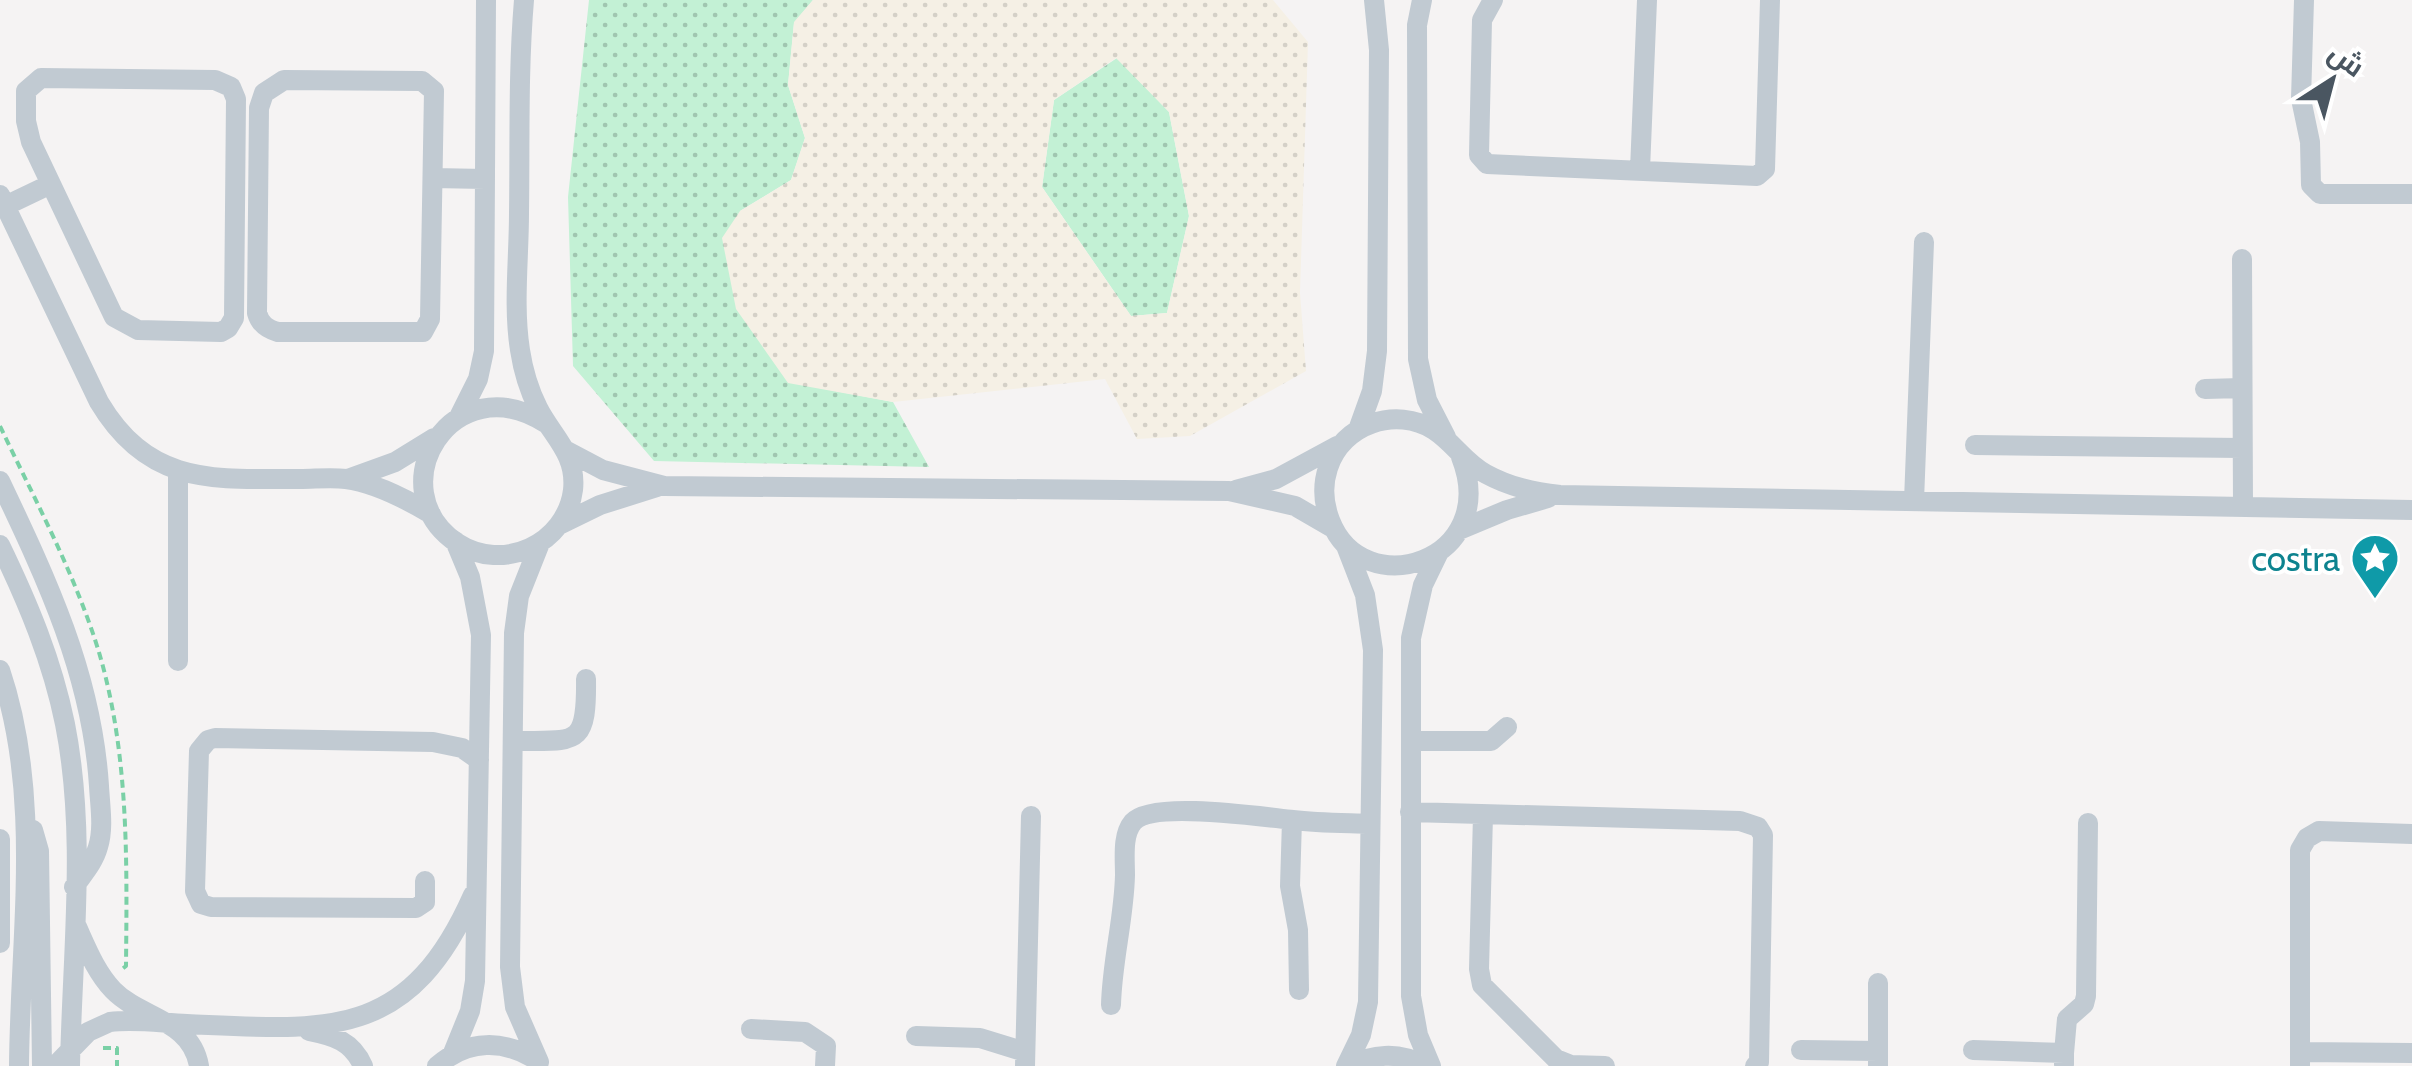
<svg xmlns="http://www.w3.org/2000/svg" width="2412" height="1066" font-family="Cabin,Cairo,sans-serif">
<defs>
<pattern id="grass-dots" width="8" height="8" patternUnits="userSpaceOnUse" patternTransform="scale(2.5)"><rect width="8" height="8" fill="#c3f1d5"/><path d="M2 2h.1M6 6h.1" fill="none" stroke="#a0c6b0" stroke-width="1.8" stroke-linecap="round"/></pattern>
<pattern id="sand-dots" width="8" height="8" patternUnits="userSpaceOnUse" patternTransform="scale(2.5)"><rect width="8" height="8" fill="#f5f0e5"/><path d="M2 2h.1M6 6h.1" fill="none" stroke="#d4d0c7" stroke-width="1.8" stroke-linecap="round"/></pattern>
</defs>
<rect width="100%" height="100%" fill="#f5f3f3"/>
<!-- grass -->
<path fill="url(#grass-dots)" d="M589,0H813L794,23L788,85L805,138L791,180L740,211L788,382L893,402L929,467L654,461L573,366L568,197Z
M1117,58L1169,112L1189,216L1167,313L1131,316L1042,187L1054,100Z"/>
<!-- sand -->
<path fill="url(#sand-dots)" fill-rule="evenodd" d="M813,0H1273L1308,42L1300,293L1306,371L1190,436L1137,439L1105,379L893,402L788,383L736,309L722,238L740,211L791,180L805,138L788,85L794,22ZM1116,58L1169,112L1189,216L1167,313L1131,316L1042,187L1054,100Z"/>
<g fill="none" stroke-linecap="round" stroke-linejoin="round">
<!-- path -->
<path stroke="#7ad0a6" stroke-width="4" stroke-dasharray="8 5" stroke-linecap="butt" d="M0,426C34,498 74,572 98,649C129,752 127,859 126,966L121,970
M103,1048H117V1066"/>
<!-- minor -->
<path stroke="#c1cad2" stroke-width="20" d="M524,0C518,71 520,142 519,213C519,258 513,306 520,350C523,370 529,390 538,408C552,436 577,454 573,490C566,544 503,573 457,543C377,489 452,362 547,424
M1422,0L1417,25L1418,359L1427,400L1446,437
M1493,0L1482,20L1479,155L1487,164L1757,176L1765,169L1770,0
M2304,0L2301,99L2310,142L2311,185L2320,194H2412
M41,78L215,80L231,87L236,99L234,318L228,328L221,332L138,330L114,317L31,142L26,121V91Z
M284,80L422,81L434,91L430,319L423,332H278C267,329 260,324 257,313L259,108L264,93Z
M1640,170L1647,0
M433,178L485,179
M0,195L99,402C149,486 213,479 300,479C315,479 331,477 346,479C376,483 406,499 431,514
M5,206L51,184
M2242,259L2243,507
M2205,389L2242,388
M459,417L478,379L484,351L486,0
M1358,430L1372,391L1377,351L1379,50L1374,0
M1975,445L2242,448
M567,451L603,470L664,486L1229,491L1295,506L1333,528
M1461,457C1502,561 1363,606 1330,520C1323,502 1322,486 1328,468C1342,424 1396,406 1434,430C1454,443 1465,463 1486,474C1510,487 1533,492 1560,495L2412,510
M178,472V661
M348,479L395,462L434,438
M0,481C47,580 92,675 99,786C100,806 104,828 98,847C94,862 83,874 74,887
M1236,490L1276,479L1337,446
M1914,501L1924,242
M559,525L600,505L657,487
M1459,530L1507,510L1548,498
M0,545C28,603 52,660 65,724C87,835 72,954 70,1066
M1346,546L1365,595L1373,650L1368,1002L1361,1035L1346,1066
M0,670C43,797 20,934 19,1066
M513,741C576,740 587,749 586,679
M1411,741H1491L1507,727
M1410,812L1740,821L1758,827L1763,835L1759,1062L1755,1066
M1483,815L1479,969L1482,985L1556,1059L1571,1065L1605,1066
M1292,820L1290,886L1298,930L1299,990
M33,830L39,851L42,1066
M0,839V943
M425,881V902L416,908L211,907L201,904L195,891L199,751L208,740L215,738L433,742L462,748L479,760
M77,927C87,949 96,972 113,990C141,1019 191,1019 199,1066
M1878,983V1066
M1111,1005C1112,961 1124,919 1125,875C1125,858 1122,835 1133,822C1152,800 1263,817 1293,820C1318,823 1345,823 1370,824
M751,1029L805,1032L826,1046L825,1066
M309,1031C334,1036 352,1041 363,1066
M916,1036L980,1038L1025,1052
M1801,1050L1878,1051
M1973,1050L2064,1053V1064
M2300,1052L2412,1053
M453,1053L470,1011L475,981L481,635L470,577L455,541
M2064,1053L2067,1019L2084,1004L2086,996L2088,823
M539,1062L515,1007L510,967L514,633L519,596L540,543
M55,1066L88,1032L110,1022C135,1019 161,1023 187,1024C327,1030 408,1042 473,895
M437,1066C468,1039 504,1039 538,1061
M1025,1066L1031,816
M1346,1066C1372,1055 1398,1050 1424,1066
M1431,1066L1418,1035L1411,996V638L1423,585L1439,552
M2300,1066V850L2307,838L2319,831L2412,834"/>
</g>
<!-- icons -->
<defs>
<g id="sight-pin" transform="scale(2.5)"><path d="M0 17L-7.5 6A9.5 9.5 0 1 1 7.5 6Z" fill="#0f9aa8" stroke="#fff"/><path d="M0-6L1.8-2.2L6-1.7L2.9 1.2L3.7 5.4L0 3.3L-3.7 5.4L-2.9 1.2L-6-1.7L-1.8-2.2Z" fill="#fff"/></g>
</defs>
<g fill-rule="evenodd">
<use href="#sight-pin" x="2375" y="558"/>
</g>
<g text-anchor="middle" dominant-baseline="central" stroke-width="8" stroke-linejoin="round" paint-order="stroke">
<!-- culture labels -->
<g font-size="35" fill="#0d838f" stroke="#fff" text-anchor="end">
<text x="2340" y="558">costra</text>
</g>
</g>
<!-- north arrow -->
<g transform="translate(2332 80) rotate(36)" stroke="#ffffff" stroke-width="8" paint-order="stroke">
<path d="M0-8L18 38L0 25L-18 38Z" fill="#4a5661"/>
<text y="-15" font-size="28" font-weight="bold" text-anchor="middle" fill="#4a5661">ش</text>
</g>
</svg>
